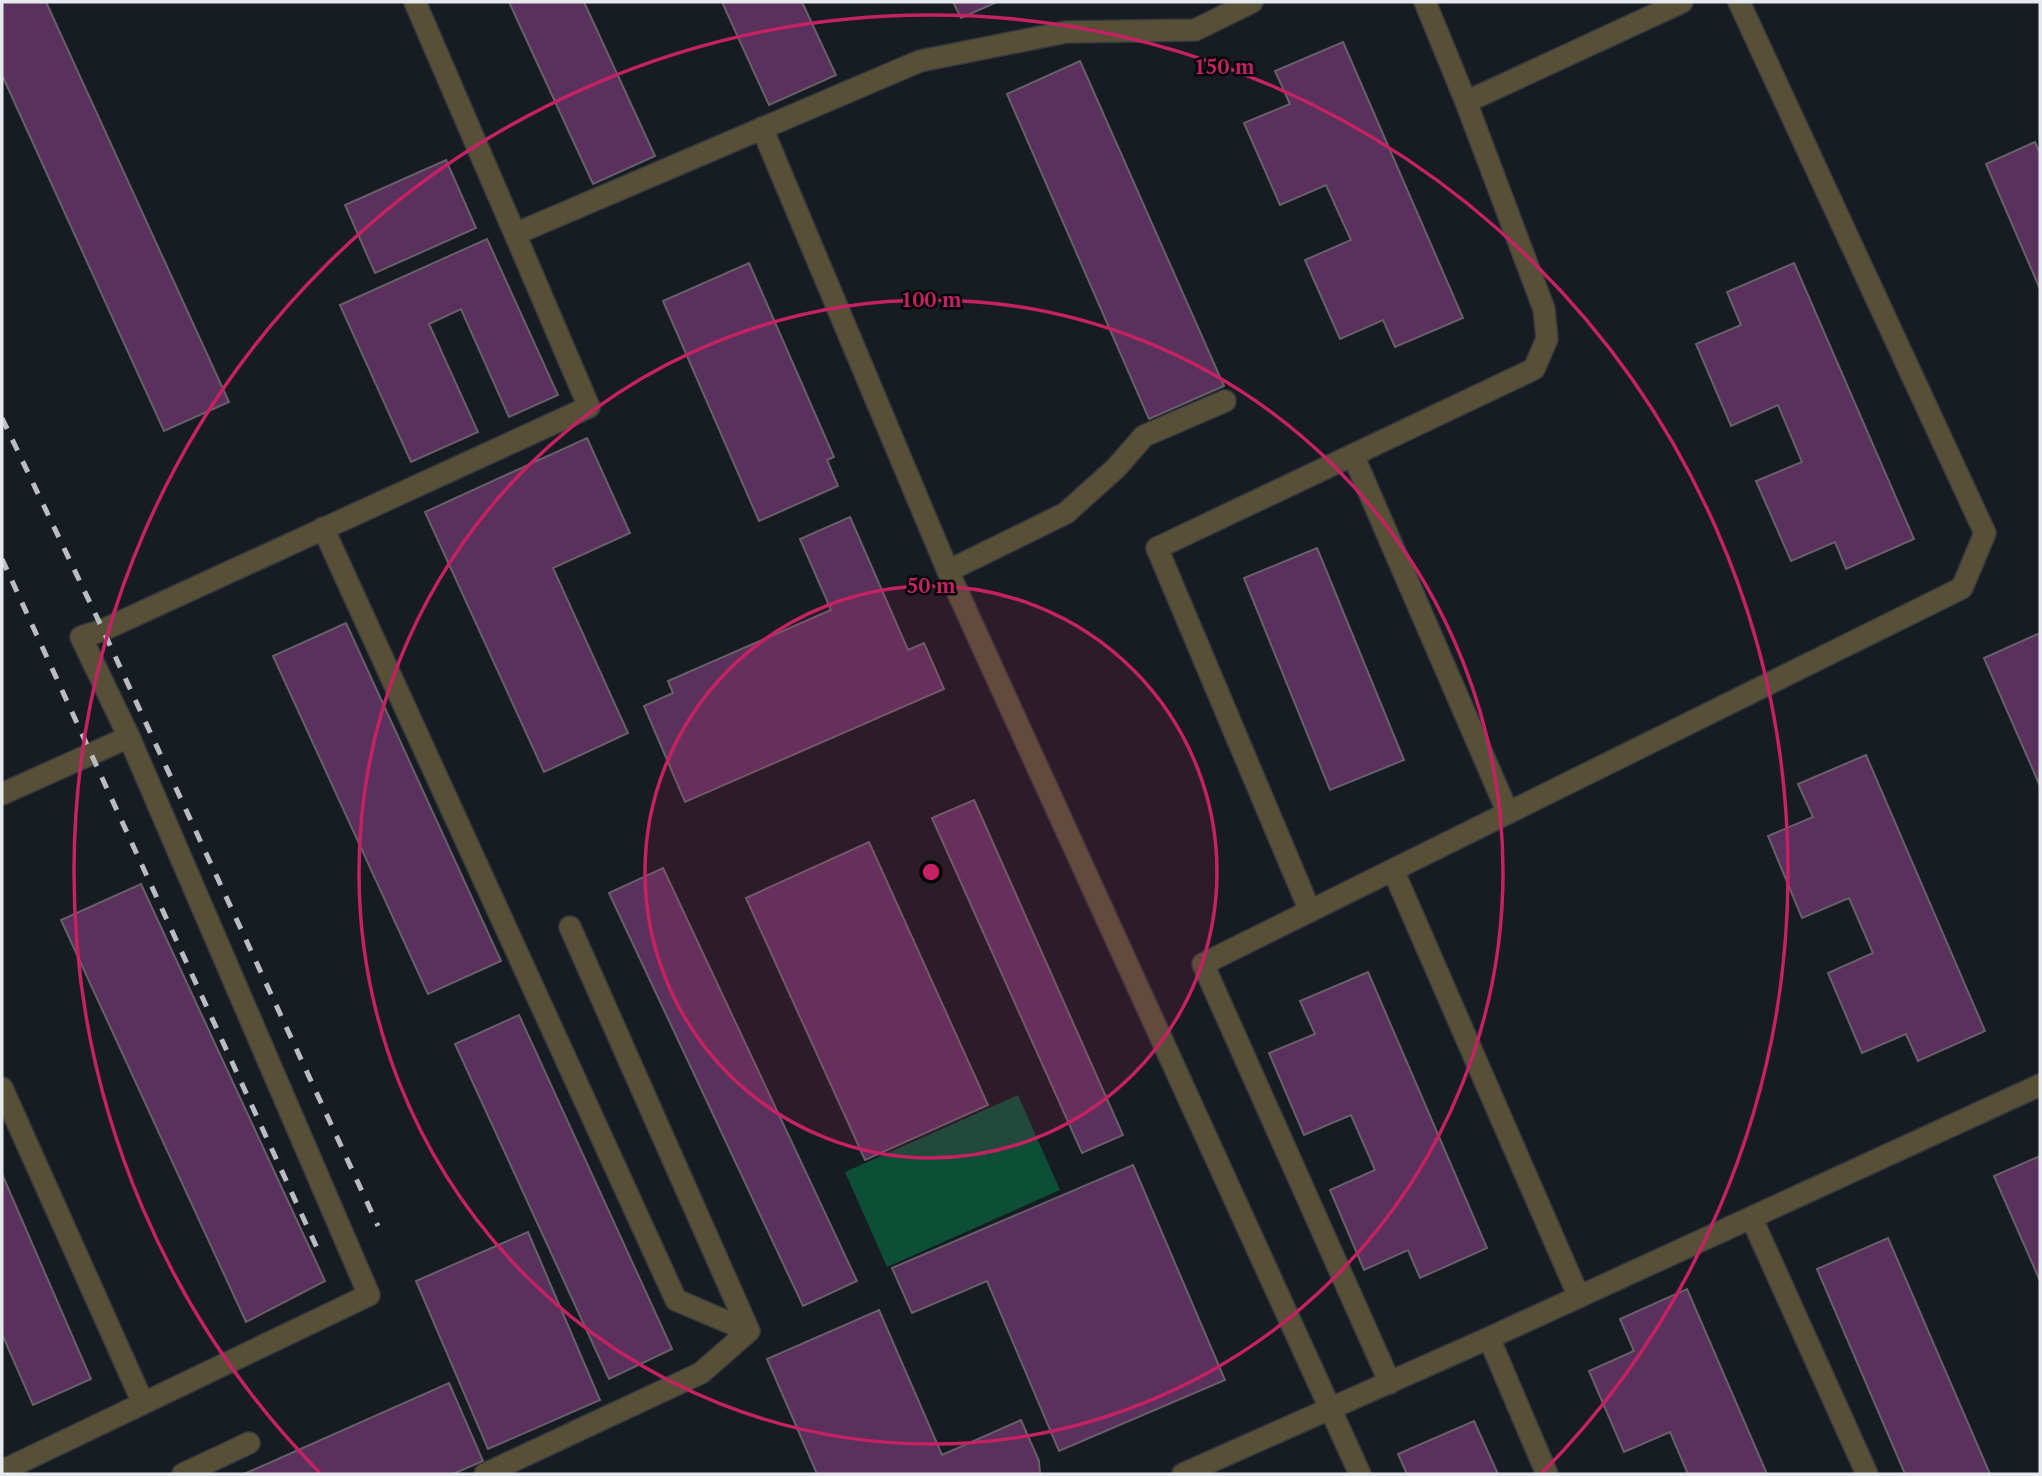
<svg xmlns="http://www.w3.org/2000/svg" width="2042" height="1476" font-family="'PT Serif',serif">
<rect width="100%" height="100%" fill="#171b22"/>
<!-- green -->
<path fill="#0d4e37" d="M1018,1095L1060,1190L887,1267L845,1172Z"/>
<!-- building -->
<path fill="#5a315c" stroke="#686068" stroke-width="2" d="M2,2H46L229,402L164,431L2,75Z
M509,2H584L655,156L593,184Z
M722,2H802L836,75L769,105Z
M953,2H997L961,18Z
M1343,42L1463,318L1395,347L1383,320L1340,339L1305,260L1351,240L1326,185L1280,205L1244,123L1290,104L1275,71Z
M1080,61L1224,386L1149,419L1007,94Z
M2035,142L2040,154V289L1986,164Z
M446,160L476,228L375,273L345,205Z
M487,239L558,395L509,417L461,309L429,324L478,432L411,462L340,305Z
M749,263L834,457L827,460L838,486L759,521L663,301Z
M1794,263L1914,539L1846,569L1835,542L1791,561L1756,481L1802,462L1778,405L1731,426L1696,344L1741,325L1727,292Z
M587,438L630,533L553,568L628,733L544,772L425,512Z
M850,517L908,650L924,643L944,689L685,802L644,706L673,693L668,681L831,610L800,539Z
M1317,548L1404,760L1330,790L1244,578Z
M346,623L501,961L428,994L273,656Z
M2040,633V786L1984,658Z
M1866,755L1985,1031L1918,1061L1906,1034L1862,1053L1828,973L1873,953L1849,898L1802,918L1768,836L1813,817L1798,784Z
M974,800L1123,1135L1082,1153L932,818Z
M869,842L988,1105L865,1160L746,898Z
M663,868L857,1281L803,1306L609,893Z
M141,884L325,1281L246,1322L61,920Z
M1368,972L1487,1248L1420,1278L1408,1250L1364,1270L1330,1190L1375,1170L1351,1115L1304,1135L1269,1053L1315,1034L1300,1001Z
M519,1015L672,1349L609,1379L455,1044Z
M2040,1156V1281L1994,1176Z
M1133,1165L1225,1380L1059,1451L987,1281L912,1313L892,1268Z
M2,1174L91,1379L33,1405L2,1334Z
M528,1232L600,1400L488,1449L416,1281Z
M1888,1238L1990,1474H1905L1817,1269Z
M1687,1289L1767,1474H1688L1670,1432L1624,1452L1589,1371L1634,1351L1620,1319Z
M879,1310L942,1455L1021,1420L1039,1461L1040,1474H817L767,1359Z
M449,1383L483,1461L453,1474H244Z
M1474,1421L1498,1474H1407L1398,1454Z"/>
<g fill="none" stroke-linecap="round" stroke-linejoin="round">
<!-- minor casing -->
<g stroke="#34383f" stroke-width="24">
<path id="minor" d="M415,2L515,234L920,61L1066,32L1195,30L1252,2
M1425,2L1466,102L1682,2
M762,128L948,571L1360,1474
M1353,455L1508,813
M323,528L676,1300L749,1331L701,1373L485,1474
M948,571L1066,513L1116,468L1144,436L1225,401
M2,794L129,737
M1393,870L1579,1297
M1310,911L1157,548L1534,369L1547,339L1544,309L1466,102
M570,927L749,1331
M2,1088L143,1403
M1752,1219L1867,1474
M1489,1338L1547,1474
M1390,1383L1203,964L1962,588L1985,533L1739,2
M2,1471L369,1295L129,737L81,637L103,630L589,407L515,234
M183,1474L249,1443
M1183,1474L1489,1338L2040,1085"/>
</g>
<!-- minor -->
<use href="#minor" stroke="#575037" stroke-width="21"/>
<!-- rail -->
<path stroke="#b9bdc2" stroke-width="5" stroke-dasharray="12 12" stroke-linecap="butt" d="M2,418L103,630L378,1226
M2,559L317,1248"/>
</g>
<!-- distance rings -->
<circle cx="931" cy="872" r="286" fill="#c42262" fill-opacity=".12"/>
<g fill="none" stroke="#c42262" stroke-width="3.5">
<circle cx="931" cy="872" r="286"/>
<circle cx="931" cy="872" r="572"/>
<path d="M320 1473A857 857 0 1 1 1542 1473"/>
</g>
<circle cx="931" cy="872" r="10" fill="#c42262" stroke="#050608" stroke-width="3.5"/>
<g font-size="21" text-anchor="middle" font-weight="bold" fill="#c42262" stroke="#050608" stroke-width="5" stroke-linejoin="round" paint-order="stroke">
<text x="1224" y="74">150 m</text>
<text x="931" y="307">100 m</text>
<text x="931" y="593">50 m</text>
</g>
<!-- border -->
<rect width="2042" height="1476" fill="none" stroke="#e6e9ee" stroke-width="7"/>
</svg>
